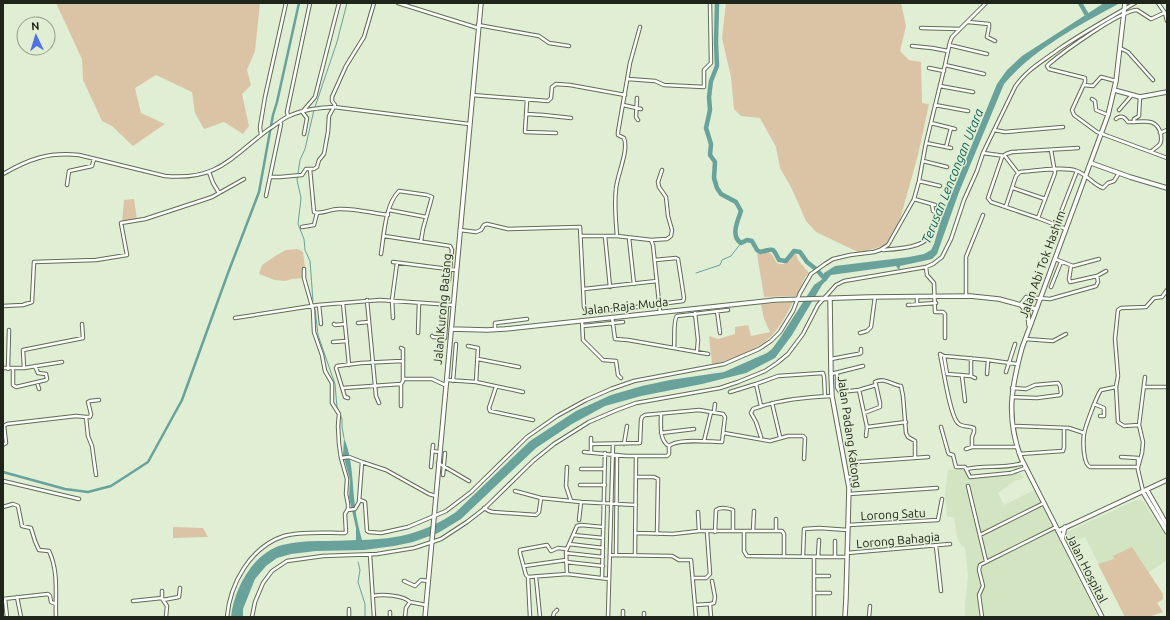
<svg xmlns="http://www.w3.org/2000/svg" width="1170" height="620" font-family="Ubuntu,sans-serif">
<rect width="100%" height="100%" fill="#e0eed3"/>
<!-- built -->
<path fill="#d2e4c2" d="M962,469L966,470L968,478L1020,473L1024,478L1014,481L998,493L1004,505L1034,490L1098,617H965V605L968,575L965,548L959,542L957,537L954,517H947L945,494L948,470Z
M1136,500L1143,501L1167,538V560L1148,573L1163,594V599L1157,603L1163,612L1148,617H1125L1085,537L1068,544L1065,537L1067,532Z"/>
<!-- green -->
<path fill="#dbc4a5" d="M56,3H260L255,51L247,70L251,85L242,94L249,126L243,134L224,122L204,129L195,113L192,92L156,75L135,88L141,113L165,124L133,146L112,126L102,121L83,80L82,59Z
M726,3H901L906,26L900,51L909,60L921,62L922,103L929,104L918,155L899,223L886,245L860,253L816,232L806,221L792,189L780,168L776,147L760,118L741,116L734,109L731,77L722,38Z
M134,199L137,220L122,222L124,200Z
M298,249L303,252L305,267L303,271L304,278L292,279L285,281L275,280L259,274L262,265L277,255L286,250Z
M768,251C778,258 773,270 790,261L792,253L796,254L798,260L809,273L805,277L797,296L764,297L757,254Z
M793,302C786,315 779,330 767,340C752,353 731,360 712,364L709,336L718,339L735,334V327L748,325L751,336L770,332L764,319L761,304Z
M173,527L203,528L208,537L173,538Z
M1132,547L1163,594V599L1157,603L1163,612L1148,617H1125L1098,564L1114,559L1113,556Z"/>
<!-- water -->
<path fill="#68a29a" d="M1104,3H1120C1081,24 1032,50 1004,84L959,192L937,254L932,259L900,266L899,270L896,266L831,275L822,285L792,335L775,358L746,373L702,384L641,396L605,406L572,424L536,448L461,519L438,533L413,542L394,546L364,550L316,551L291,554L277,558L266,566L255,579L243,609V617H231C234,589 253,553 282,545C305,539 332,542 356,540V528L349,497L350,480L343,455L344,438C353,459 352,483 355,506C356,517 359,529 362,540C398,539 425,533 456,512L530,441L576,411L611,395L642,386L670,380L724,372L767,353L772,349L780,338L814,285L824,278V273L835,266L909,257L924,254L931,250L934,244L941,220L997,84L1007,70L1022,56Z"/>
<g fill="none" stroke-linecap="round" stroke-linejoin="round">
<!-- stream -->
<path stroke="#68a29a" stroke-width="1" d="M315,107L337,42L347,3
M696,273L720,265L722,260L731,256L741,243
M313,301L310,261L305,250L304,239L298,224L301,198L297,180L300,160L305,149L314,110
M315,309L318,335L335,384L337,407L342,419V427L344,438
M358,562L360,570L358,582L365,604V617"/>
<!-- canal -->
<path stroke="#68a29a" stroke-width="2.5" d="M3,472L65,489L88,492L111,486L148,462L182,400L228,273L251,213L259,192L273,115L277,102L299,3"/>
<!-- river -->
<path stroke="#68a29a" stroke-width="4.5" d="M717,3L716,42L717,66L711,81L709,97L710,110L706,128L711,144L710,155L715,162L714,178L717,188L721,194L736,202L741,211C738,220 730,236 741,243L747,240L752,241L757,250L760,252C774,249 772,246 779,260L786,261L794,251L800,252L807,262L816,269L825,279
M1080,3L1088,17"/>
<!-- street casing -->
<g stroke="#5f6c54" stroke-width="4.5">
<path id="street" d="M398,3L478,28
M1158,3L1165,13L1167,21
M1164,13L1151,19L1137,10C1121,10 1063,52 1049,64L1047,66L1049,69L1085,78V82L1072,110L1074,115L1097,132L1167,158
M968,22L989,24V27L987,37L995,41
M478,25L539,36L549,43L569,46
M921,28L960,29
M949,45L987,54
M912,46L932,48L948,51
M1120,48L1128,52L1153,80
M945,65L984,74
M929,68L944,71
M628,79L655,81L664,85L704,87V70L711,63L710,3
M1084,85L1093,86L1101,77L1116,81
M940,86L973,92
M472,95L548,101L551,98L552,87L556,84L570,85L625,95
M637,98L636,117L638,120
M1092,99L1095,101L1096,110L1108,115
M527,100L525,132L556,133
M623,105L641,109
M935,105L968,111
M1119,110L1132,95
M526,114L543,115L571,118
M288,116L287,112L310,3
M1116,119L1117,118C1123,115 1125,118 1128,122H1134V119L1139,116V114L1140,97
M1134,122C1146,121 1158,119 1161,135C1161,138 1162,141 1160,144C1158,147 1153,149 1151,152
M931,123L955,129
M994,130L1005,132L1063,127
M1160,133L1167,130
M304,134L307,118L303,113V111L315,97L339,3
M261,135L260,127L265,97L286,3
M926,143L951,148
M946,147L951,128
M983,153L1005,156L1018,173
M923,161L947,167
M310,169L314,212C322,215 330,209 338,209C355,208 371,213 388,215
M209,172L213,183L219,193
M3,174C29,159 48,152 79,155L165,176C218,181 231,157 269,129C276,125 282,119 289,116C304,109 319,108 334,107L469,124
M271,177H280L302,175L306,169H314L317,167L319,160L324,154L328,132L329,116L335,105L332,101V97L346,66L364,37L374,3
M919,181L940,186
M67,185L69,171L92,166L94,159
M1013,188L1045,199
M266,196L281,124L280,122
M914,199L935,205
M1006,206L1016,176L1020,172C1035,171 1064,166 1077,171C1087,175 1094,185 1103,188L1108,183L1114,181L1119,173
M389,210L426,217
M1038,218L1055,173L1051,150
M1056,225L1077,171
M302,227L314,225L317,213
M1066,229L1038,218L991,202L988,198L1002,157L1006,154L1012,152L1078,148
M460,230L476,232L481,230L484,225L487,224L508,229L580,227L584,307L587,312L590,313L683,301L684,298L678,259L676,258L655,260
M384,236L450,246L452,250L449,280
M581,236H617L651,240L653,245L660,312
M605,236L610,287
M617,236C616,221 614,205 616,189C617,175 629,151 624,138L618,135V132L630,63L640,27
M629,238L634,284
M651,240L667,239L671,236L672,230L668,216L666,197L659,187L658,182L662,170
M883,250C896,249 924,248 930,235C933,229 934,220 936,213L933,211L932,204
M381,254C384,235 385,205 399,191L427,195L432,197L423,229L421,241
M1055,259L1073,266L1099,259
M393,262L456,270
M1071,266L1069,279L1070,282L1097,276L1106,271
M926,267L927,275L934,283L935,312H943L945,314V338
M1051,287L1061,262
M584,289L657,281
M966,296V257L983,215
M367,300L376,396L379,403
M343,303L349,365
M917,304V296
M319,305L321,324
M908,305L936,303
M1020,305L1026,297L1050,299L1096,286L1098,282L1097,276
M3,306L23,305L32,302L34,262L96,260L127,255L121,223L145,219L200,201L212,197L244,179
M717,311L720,333
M695,313L698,340L697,352
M612,317L615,339L628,340L708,354
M235,318L318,305L380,300L453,305
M393,318L392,300L397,263
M582,320L583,340L603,360L616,361L618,375L621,378
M358,323L369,322
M334,324L335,325L345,324
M583,326L623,322
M495,329V323L527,319
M418,333L419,303
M860,333L867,331L871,327L875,297
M432,336L433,337L445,338L447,305
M1025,339L1053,341L1066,334
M333,342L347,341
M468,346L478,348L476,382
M674,348C675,340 673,320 677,316L728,310
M940,354C943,366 950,419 959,424C963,427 970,426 974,428V432L972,437V447
M940,354L944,356L988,360L1017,364
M944,356L947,374L971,376L975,378
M971,358V376
M478,359L519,367
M831,359L858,354L861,353V349
M3,368H24L62,362
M24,368L23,350L83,338L82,324
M8,369L9,330
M13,369V385L16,387L46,380L47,379L46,374L38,373L35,366
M1006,372L1015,344
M837,373V387L840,392L859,390L876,385L880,403V407L864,413
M831,374L863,366
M987,374L988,360
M962,376L965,401
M403,379H432L445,385
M447,380L476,382L523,392
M453,381L456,344
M37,382L39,389
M876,385L875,382C884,377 892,385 901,386L903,396L906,433L908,437L915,441V457
M496,387L489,408L490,411L533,420
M1116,387L1101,390C1097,395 1085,427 1084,434C1083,442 1083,464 1090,467H1138
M1144,387H1167
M343,388L401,384
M859,390L867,427L866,436
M730,392L756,384
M1012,397L1037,398L1060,395L1061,393L1060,386L1058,383L1035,385L1026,389L1012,388
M348,398L345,397L336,368L337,366L361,363L402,361
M772,403L780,437
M1094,404L1104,408V416H1100
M401,406V384L403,381V349L401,348
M761,406L756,384L778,376L823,373L824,377L825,396
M714,412L715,404
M661,414C661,424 659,441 669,446
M86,417H90L91,414L88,402L90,401L99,400
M1139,425L1124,426L1118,422L1116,387L1118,376L1115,339L1118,310L1121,308L1146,307L1154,298L1162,297L1167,290
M1013,426L1069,428L1084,433
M867,427L906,422
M941,427L948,452L949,454L953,455L956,467H965L970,477L1011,473L1025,468
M661,433L694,429
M724,433L770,441L788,436H803L805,438L804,459
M761,437L756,422L751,413L753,409C777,400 806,397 832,396
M704,441L711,412
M624,444L627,426
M3,445L6,443L4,426L7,424L76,416L86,417L88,436L92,446L96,475
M966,449L972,447H1017
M432,451L439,452
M584,452L626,456H667L669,454V446C677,438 710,442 722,442L725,417L723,414L699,410L645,415L642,417L641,420L640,443L591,444
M591,452V438
M1019,454L1063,451L1064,447V428
M1121,457L1138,458V470L1143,491
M341,458L349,457L362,462
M438,463L469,481
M431,467L433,445
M567,467L566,486L571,501
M1138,467L1142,453L1143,442L1139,425L1145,377
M581,469H604
M967,469C985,465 1005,469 1023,463
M443,475L445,453
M636,477H654L658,479L657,534
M847,477H852L854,475L855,463L857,462L928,457
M3,481L79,499
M580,485H605
M968,486L986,561
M515,491L541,498
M849,494L937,488
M359,500L363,501L365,502L367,531L369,532L381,533L408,527L446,511L471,492L527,437L557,416L586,400L611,389L634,381L724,364L759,349L771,341L780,332L793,311L800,293L811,274L825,264L833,259L850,255L874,252L880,250L888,245L914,199L919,181L926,143L945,65L950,42L952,37L986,3
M3,507L13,504L18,506L22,526L31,528L35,541L39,550L49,551C59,572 55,595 56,617
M484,508L489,511L493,512L536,515L539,512L541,498L581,502L636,505
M348,510L355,509L359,502L362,462L386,470L429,494L436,496
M698,512L699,531
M579,520L581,502
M848,525L938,520L942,499
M744,531V551L747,556L847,557
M753,531L754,511
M776,531V519
M715,532L716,510C720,507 729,508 733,510V531
M636,533L673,534L699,531H782L784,534V556
M573,535L603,538
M980,535L1044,503
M835,541V557
M569,544L603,548
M936,546L941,591
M566,553L603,557
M847,553L950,544
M616,554L617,455
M370,555L374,617
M610,555L672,556L679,560H691L696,617
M635,555L636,456
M803,556L804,529L819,528L848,530
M818,557L819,540
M566,562L603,566
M524,566L566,560
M567,574L566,551L577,526L581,525L603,527
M814,576H829
M528,577L567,574L609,579
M536,577L540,617
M602,578L605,453
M693,578H706L710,574L707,532
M404,581L415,586L421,580L428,581
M814,593H830
M373,596C382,594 403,595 410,602
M17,597L21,617
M162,598V591
M3,599L48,594L50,596L51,602L56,604
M5,599L7,617
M133,601L162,598L163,600
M710,604L711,617
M695,605L710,604L714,603L715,597L712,581
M349,609V617
M390,612V617
M166,617L167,606L163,600L179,597L180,588
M227,617C230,584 250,547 284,536C301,531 326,533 345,533L346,532L345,514L348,509V504L346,494L347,479L341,458L339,444L338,426L339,414L332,403V383L325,371L322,355L314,332L313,310L304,278V269
M252,617L255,602L263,583L272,571L287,561L323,556L377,554L414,548L441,539L467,522L485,508L533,461L554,444L589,422L617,410L636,403L720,388L738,382L765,371L777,363L788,354L803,334L818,305L836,285L844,281L926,267L933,264L942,257L951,239L964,200L977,171L983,153L1015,87C1026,70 1043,61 1059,49C1084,32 1109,18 1135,3
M405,617L406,608L410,602L426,605
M530,617L528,577L526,575L520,553V550L547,545L551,551L558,548L567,549
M553,617L554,613L557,610
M608,617L613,444
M623,617V611
M644,617V613
M814,617V557
M869,617L870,606
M982,617L979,595L983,586L979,570L980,565L1056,527"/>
</g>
<!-- secondary casing -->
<g stroke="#5f6c54" stroke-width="5.5">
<path id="secondary" d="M1114,90L1140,97L1167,92
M1091,163L1130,177L1167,188
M830,298L831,374L832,396L849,488L846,598L845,617
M1022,306L1028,314L1029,325
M451,329L487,330L505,329L775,300L869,297L970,296L999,299L1036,309
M1147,490L1167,525
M1143,492L1167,532
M1058,531L1167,480
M1062,539L1065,527
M425,617L481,3
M1102,617L1021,458C1006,418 1011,388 1022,348L1108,115L1116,81L1125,3"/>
</g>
<!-- street -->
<use href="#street" stroke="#fff" stroke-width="2.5"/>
<!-- secondary -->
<use href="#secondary" stroke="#fff" stroke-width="3.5"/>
</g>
<g text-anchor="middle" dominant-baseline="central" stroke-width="3" stroke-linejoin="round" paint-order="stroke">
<!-- street labels -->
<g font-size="12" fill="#20251b" stroke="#e0eed3">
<text transform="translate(1042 264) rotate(-70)">Jalan Abi Tok Hashim</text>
<text transform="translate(625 306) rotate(-6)">Jalan Raja Muda</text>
<text transform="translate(442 309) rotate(-85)">Jalan Kurong Batang</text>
<text transform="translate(850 432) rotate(82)">Jalan Padang Katong</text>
<text transform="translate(893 514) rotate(-3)">Lorong Satu</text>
<text transform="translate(898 540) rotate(-5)">Lorong Bahagia</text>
<text transform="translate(1087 568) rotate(63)">Jalan Hospital</text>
</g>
<!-- water labels -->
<g font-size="13" font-style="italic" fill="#12635b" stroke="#e0eed3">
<text transform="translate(952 176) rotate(-68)">Terusan Lencongan Utara</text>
</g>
</g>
<!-- border -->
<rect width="1170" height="620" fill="none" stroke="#20251b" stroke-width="8"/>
<!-- north arrow -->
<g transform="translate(36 36) rotate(356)"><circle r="19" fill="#e0eed3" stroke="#939e89"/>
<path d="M0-3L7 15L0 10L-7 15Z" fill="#4f71e5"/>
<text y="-6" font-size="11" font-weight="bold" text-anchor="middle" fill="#20251b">N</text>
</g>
</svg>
